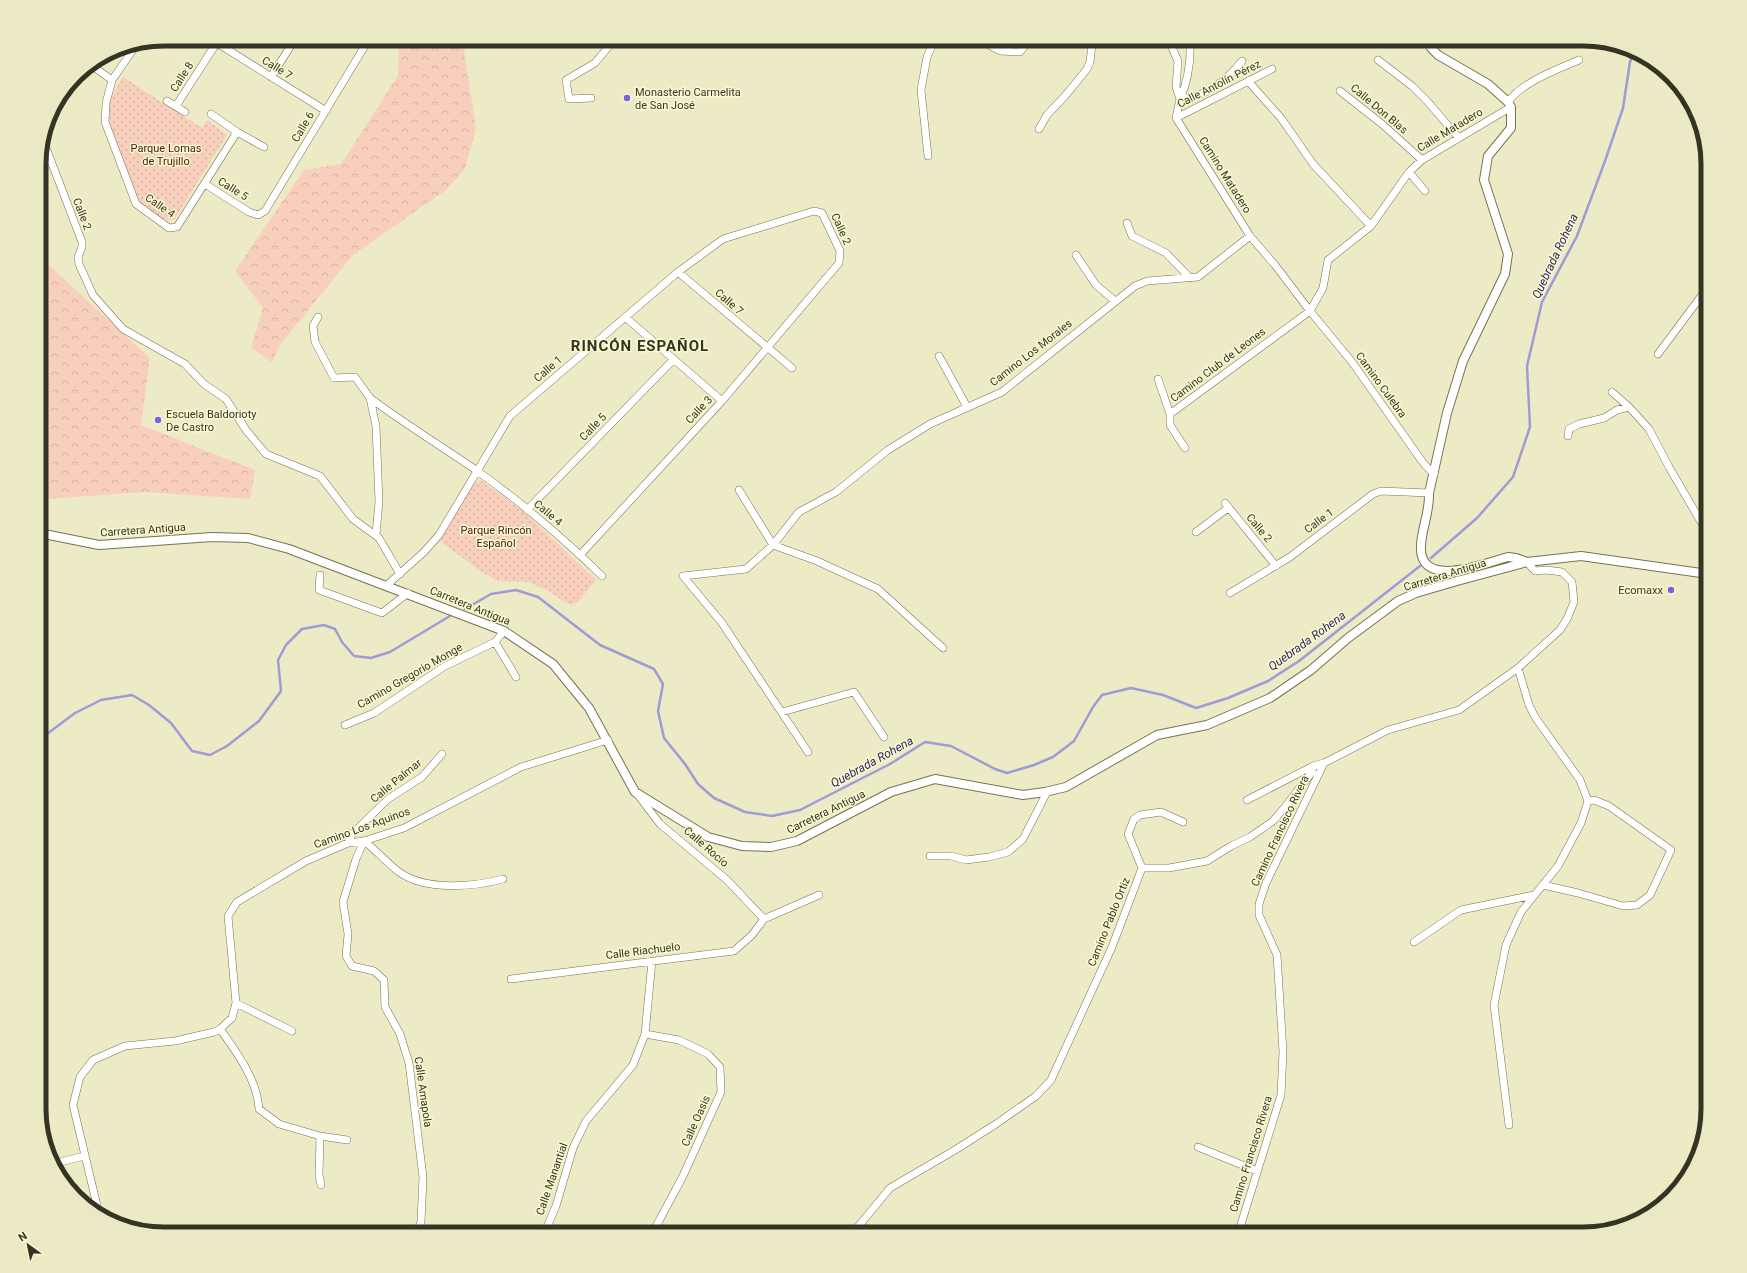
<svg xmlns="http://www.w3.org/2000/svg" width="1747" height="1273" font-family="Roboto,sans-serif">
<defs>
<pattern id="grass-dots" width="8" height="8" patternUnits="userSpaceOnUse"><rect width="8" height="8" fill="#f8cfbc"/><path d="M2 2h.1M6 6h.1" fill="none" stroke="#d5b2a1" stroke-width="1.8" stroke-linecap="round"/></pattern>
<pattern id="forest-crowns" width="20" height="18" patternUnits="userSpaceOnUse"><rect width="20" height="18" fill="#f8cfbc"/><path d="M2 6a3 3 0 1 1 6 0M12 15a3 3 0 1 1 6 0" fill="none" stroke="#d5b2a1"/></pattern>
</defs>
<rect width="100%" height="100%" fill="#edebc5"/>
<!-- grass -->
<path fill="url(#grass-dots)" d="M123,77L202,128L207,120L227,135L174,220H167L160,218L140,203L109,124V101Z
M481,480L524,512L596,580L578,602L571,605L564,602L549,591L528,582L497,581L476,568L440,541L473,483Z"/>
<!-- forest -->
<path fill="url(#forest-crowns)" d="M404,39H471L464,52L476,127L465,169L446,190L353,255L280,345L272,362L251,348L263,308L235,271L304,170L341,164L398,76L399,44Z
M39,256L150,358L141,425L255,470L250,499L144,492L47,499L39,498Z"/>
<g fill="none" stroke-linecap="round" stroke-linejoin="round">
<!-- stream -->
<path stroke="#9e9bd6" stroke-width="2.5" d="M1431,558L1477,518L1513,477L1530,427L1527,366L1542,302L1577,236L1605,161L1623,108L1630,62L1634,51
M465,609L491,594L516,590L538,597L600,645L654,669L663,684L658,711L664,738L685,764L698,784L714,798L745,812L772,816L800,810L890,764L925,742L951,746L995,769L1007,773L1034,765L1053,757L1074,741L1093,707L1102,695L1131,688L1163,695L1196,708L1228,698L1268,681L1299,661L1420,566
M39,737L47,734L75,713L101,700L132,695L149,705L171,723L192,751L210,755L227,746L259,721L281,691L278,660L286,645L302,629L324,625L335,629L342,642L354,656L371,658L390,652L450,616"/>
<!-- minor casing -->
<g stroke="#757451" stroke-width="8">
<path id="minor" d="M978,39L1000,51L1020,52L1030,39
M1163,39L1169,41L1178,61L1176,87L1180,99L1176,118L1250,236L1275,265L1310,311L1352,362L1424,464L1434,474
M1190,39C1191,58 1188,81 1180,99C1205,98 1227,80 1242,61
M217,43L326,111
M137,44L112,80L106,103L105,122L136,204L169,228L177,227L237,132
M1378,60L1412,86L1427,101L1458,137
M91,65L112,80
M271,77L295,39
M1248,81L1281,118L1313,164L1371,226
M1340,91L1382,124L1422,160
M591,98L569,99L566,80L595,63L615,39
M167,101L185,112
M1508,102C1522,82 1558,69 1579,60
M176,106L219,39
M211,114L237,132L264,147
M1176,118L1272,69
M1039,129L1047,115L1065,96L1087,69L1090,62L1092,44L1089,39
M43,140L82,242V247L78,257L79,264L93,295L123,329L185,364L204,384L226,399L246,430L266,454L320,476L353,519L379,538L400,574
M928,156L921,90L927,57L935,39
M1409,172L1425,191
M205,184L249,212L258,215L265,211L369,39
M1127,223L1132,236L1166,253L1190,278
M1076,255L1096,285L1115,301
M678,272L792,368
M318,317L313,326L315,342L334,378L355,377L370,398L376,426L379,502L376,534
M625,317L722,401
M1658,354L1708,287
M939,356L967,407
M1158,379L1170,414
M1612,392L1629,407L1649,429L1669,467L1708,534
M370,398C405,424 441,446 476,470C521,502 563,538 602,576
M1568,436L1569,429L1579,424L1604,418L1617,410L1629,407
M1185,448L1170,425V414L1310,311L1323,288L1328,260L1371,226L1409,172L1422,160L1511,107
M739,490L773,545L817,561L878,589L943,648
M1225,503L1276,566
M527,510L674,359
M1196,532L1228,508
M320,575L319,590L382,613L408,593
M387,585L424,552L439,535L510,416L678,272L723,239L814,211L822,213L840,251L839,263L722,401L580,555
M1230,593L1290,557L1373,494L1381,491L1429,493
M495,642L516,677
M782,712L854,692L884,737
M345,725L374,713L445,666L495,642L504,631
M808,752L722,623L683,576L746,569L773,545L799,512L836,492L888,450L930,424L1002,392L1135,286L1147,281L1198,277L1250,236
M638,795L660,824L727,880L764,919
M1247,800L1313,766
M348,843L352,834L388,799L422,777L442,754
M930,856H951L966,860L989,857L1008,852L1023,839L1047,792
M1142,868H1169L1207,861L1231,846L1250,837L1273,821L1285,807L1312,772L1313,766L1324,763L1388,730L1459,710L1518,668L1560,630L1567,619L1574,602L1572,582L1562,572L1546,570L1535,571L1527,562
M1142,868L1128,834L1134,819L1140,815L1161,812L1183,822
M1543,885L1578,893L1623,906L1637,905L1650,895L1671,850L1609,806L1594,800L1588,801
M764,919L819,895
M1414,942L1461,910L1534,895
M511,979L734,951L752,935L764,919
M236,1003L292,1031
M220,1029C237,1053 257,1079 259,1109L279,1124L320,1136
M645,1034L679,1040L708,1054L720,1067L721,1092L683,1176L652,1234
M1509,1125L1494,1005L1506,945L1521,912L1558,866L1581,823L1588,801L1580,780L1535,717L1529,705L1518,668
M1198,1147L1257,1171
M53,1164L84,1156
M321,1185L319,1175L320,1136L347,1140
M99,1214L73,1105L80,1077L93,1060L125,1046L175,1041L214,1032L220,1029L232,1018L236,1003L228,916L237,902L306,861L348,843L364,841L404,828L521,767L608,740
M416,1234L421,1222L423,1177L409,1063L400,1034L385,1007L384,980L374,971L352,966L346,956L348,934L343,902L356,859L364,841C376,850 386,862 399,872C425,891 473,887 503,879
M544,1234L556,1206L573,1148L586,1121L633,1065L645,1034L652,961
M852,1234L890,1188L955,1150L996,1124L1036,1096L1051,1080L1112,947L1142,868
M1238,1234L1281,1095L1283,1052L1277,955L1259,915V904L1266,883L1324,763"/>
</g>
<!-- tertiary casing -->
<g stroke="#757451" stroke-width="10">
<path id="tertiary" d="M1428,39L1431,48L1438,55L1488,84L1508,102L1511,107V128L1488,156L1484,180L1508,254L1505,274L1463,361L1447,413L1429,493C1430,511 1422,527 1421,545C1418,591 1485,563 1508,557L1516,558L1527,562L1581,556L1708,574
M39,533L99,545L212,537L248,538L289,549L504,631L553,664L589,708L635,792L708,837L742,846L771,847L797,841L891,792L935,779L1023,795L1045,792L1066,787L1157,735L1207,725L1270,698L1311,670L1348,638L1398,601L1416,593L1457,581L1527,562"/>
</g>
<!-- minor -->
<use href="#minor" stroke="#fff" stroke-width="7"/>
<!-- tertiary -->
<use href="#tertiary" stroke="#fff" stroke-width="8"/>
</g>
<!-- markers -->
<g fill="#7664df" stroke="#faf9d2" stroke-width="1.5">
<circle cx="627" cy="98" r="4"/>
<circle cx="158" cy="420" r="4"/>
<circle cx="1671" cy="590" r="4"/>
</g>
<g text-anchor="middle" dominant-baseline="central" stroke-width="3" stroke-linejoin="round" paint-order="stroke">
<!-- street labels -->
<g font-size="11" fill="#343425" stroke="#faf9d2">
<text transform="translate(277 68) rotate(32)">Calle 7</text>
<text transform="translate(182 77) rotate(-57)">Calle 8</text>
<text transform="translate(1219 84) rotate(-27)">Calle Antolín Pérez</text>
<text transform="translate(1379 109) rotate(40)">Calle Don Blas</text>
<text transform="translate(303 127) rotate(-59)">Calle 6</text>
<text transform="translate(1450 130) rotate(-31)">Calle Matadero</text>
<text transform="translate(1225 175) rotate(58)">Camino Matadero</text>
<text transform="translate(233 189) rotate(32)">Calle 5</text>
<text transform="translate(160 206) rotate(34)">Calle 4</text>
<text transform="translate(82 214) rotate(69)">Calle 2</text>
<text transform="translate(841 229) rotate(66)">Calle 2</text>
<text transform="translate(729 302) rotate(41)">Calle 7</text>
<text transform="translate(1031 353) rotate(-38)">Camino Los Morales</text>
<text transform="translate(1218 365) rotate(-37)">Camino Club de Leones</text>
<text transform="translate(548 369) rotate(-41)">Calle 1</text>
<text transform="translate(1381 385) rotate(54)">Camino Culebra</text>
<text transform="translate(699 410) rotate(-47)">Calle 3</text>
<text transform="translate(593 427) rotate(-46)">Calle 5</text>
<text transform="translate(548 513) rotate(40)">Calle 4</text>
<text transform="translate(1319 521) rotate(-37)">Calle 1</text>
<text transform="translate(1259 528) rotate(50)">Calle 2</text>
<text transform="translate(143 530) rotate(-4)">Carretera Antigua</text>
<text transform="translate(1445 575) rotate(-17)">Carretera Antigua</text>
<text transform="translate(470 606) rotate(22)">Carretera Antigua</text>
<text transform="translate(410 676) rotate(-30)">Camino Gregorio Monge</text>
<text transform="translate(396 781) rotate(-39)">Calle Palmar</text>
<text transform="translate(826 812) rotate(-26)">Carretera Antigua</text>
<text transform="translate(362 828) rotate(-20)">Camino Los Aquinos</text>
<text transform="translate(1280 831) rotate(-65)">Camino Francisco Rivera</text>
<text transform="translate(706 847) rotate(41)">Calle Rocío</text>
<text transform="translate(1109 922) rotate(-68)">Camino Pablo Ortiz</text>
<text transform="translate(643 951) rotate(-7)">Calle Riachuelo</text>
<text transform="translate(423 1092) rotate(82)">Calle Amapola</text>
<text transform="translate(696 1121) rotate(-66)">Calle Oasis</text>
<text transform="translate(1251 1154) rotate(-73)">Camino Francisco Rivera</text>
<text transform="translate(552 1179) rotate(-71)">Calle Manantial</text>
</g>
<!-- poi labels -->
<g font-size="11" fill="#343425" stroke="#faf9d2" text-anchor="start">
<text x="635" y="92">Monasterio Carmelita<tspan x="635" dy="13">de San José</tspan></text>
<text x="166" y="414">Escuela Baldorioty<tspan x="166" dy="13">De Castro</tspan></text>
<text x="1663" y="590" text-anchor="end">Ecomaxx</text>
</g>
<!-- park labels -->
<g font-size="11" fill="#48200b" stroke="#faf9d2">
<text x="166" y="148">Parque Lomas<tspan x="166" dy="13">de Trujillo</tspan></text>
<text x="496" y="530">Parque Rincón<tspan x="496" dy="13">Español</tspan></text>
</g>
<!-- water labels -->
<g font-size="12" font-style="italic" fill="#2b1e63" stroke="#faf9d2">
<text transform="translate(1555 256) rotate(-65)">Quebrada Rohena</text>
<text transform="translate(1307 641) rotate(-36)">Quebrada Rohena</text>
<text transform="translate(872 762) rotate(-29)">Quebrada Rohena</text>
</g>
<!-- district labels -->
<g font-size="15" font-weight="bold" letter-spacing="1" fill="#343425" stroke="#faf9d2">
<text x="640" y="346">RINCÓN ESPAÑOL</text>
</g>
</g>
<!-- crop -->
<path d="M0 0H1747V1273H0ZM164 46H1583A118 118 0 0 1 1701 164V1109A118 118 0 0 1 1583 1227H164A118 118 0 0 1 46 1109V164A118 118 0 0 1 164 46Z" fill="#eae9c4" fill-rule="evenodd"/>
<path fill="none" stroke="#343425" stroke-width="5" d="M164 46H1583A118 118 0 0 1 1701 164V1109A118 118 0 0 1 1583 1227H164A118 118 0 0 1 46 1109V164A118 118 0 0 1 164 46Z"/>
<!-- north arrow -->
<g transform="translate(28 1245) rotate(327)" stroke="#faf9d2" stroke-width="3" paint-order="stroke">
<path d="M0-3L7 15L0 10L-7 15Z" fill="#343425"/>
<text y="-6" font-size="11" font-weight="bold" text-anchor="middle" fill="#343425">N</text>
</g>
</svg>
